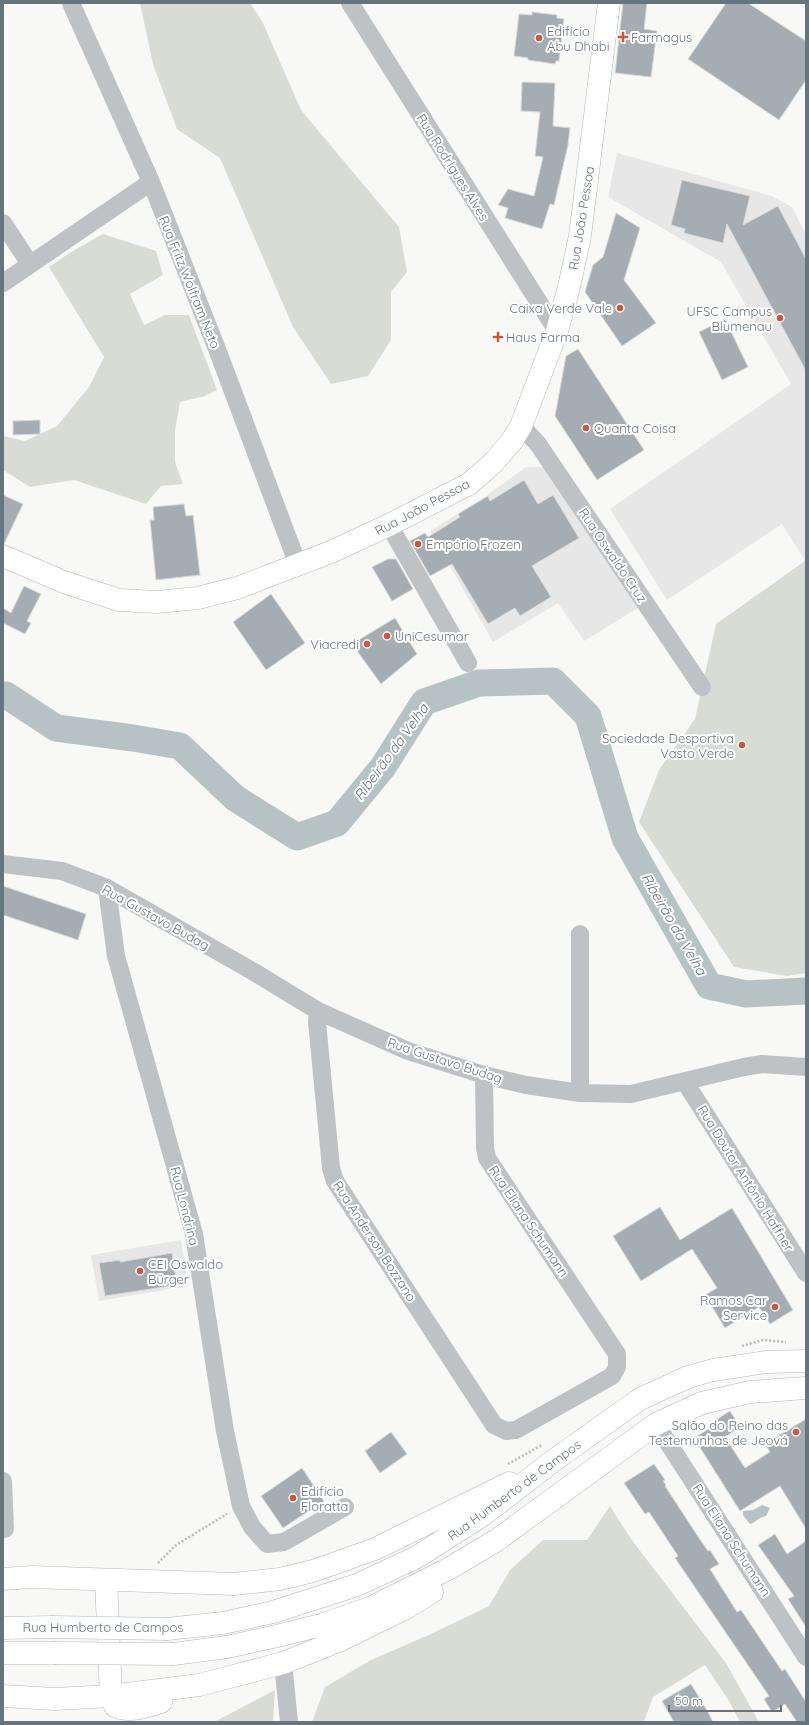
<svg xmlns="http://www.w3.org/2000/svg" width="809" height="1725" font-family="Quicksand,sans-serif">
<rect width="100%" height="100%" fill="#f8f8f6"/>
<!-- built -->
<path fill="#e6e7e6" d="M617,153L772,196L792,207L806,235V562L782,524L667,600L610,509L791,384L721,262L608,197Z
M526,467H544L551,474L638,608L584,641L558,603L493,642L430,531L486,496Z
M181,1240L188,1286L99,1301L91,1255Z"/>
<!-- green -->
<path fill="#d8dcd5" d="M140,3H250L262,21L301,110L399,227L407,272L391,292V340L368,376L331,384L293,327L220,158L177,129L153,64Z
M103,234L156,251L163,275L130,294L144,325L165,315H189L217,390L205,396L180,402L175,431V462L183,484L161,486L146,504L74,480L30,487L3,470V436L25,441L57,426L89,387L104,357L49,267L71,252Z
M805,561L806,973L787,976L734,967L639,822L659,770L695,719L716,624Z
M610,1506L631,1539L726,1663L759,1722H740L729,1701L705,1665L653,1697L645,1719L642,1722H312L325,1687L371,1660L431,1634L489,1606L510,1570L543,1540H587Z
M275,1690L273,1722H207L216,1721Z"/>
<!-- water -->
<path fill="#b7c2c5" d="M762,1505L770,1508L766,1516L762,1517L751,1524L749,1523L743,1515V1511L753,1510Z"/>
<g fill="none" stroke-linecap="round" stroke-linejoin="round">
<!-- river -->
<path stroke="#b7c2c5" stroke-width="27" d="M3,695H6L56,728L133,738L180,746L235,798L297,837L337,823L383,767L424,702L479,683L553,681L588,716L625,838L709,986L746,994L806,991"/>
</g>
<!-- building -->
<path fill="#a6adb2" stroke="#dadad8" d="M623,3H647L644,29L657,31L651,77L615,73Z
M726,3H748L806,41V80L779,120L688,59Z
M532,12L557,15V18L564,19L559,61H556L555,64L528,60V58L514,56L519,14L532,15Z
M522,82L555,83L553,126L570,128L568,145L554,205L550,204L542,229L505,218L508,208L498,205L508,189L534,196L543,157L535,156L540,112L521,111Z
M682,180L750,196L743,225L778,206L806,259V371L727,224L723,243L684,233L685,229L671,225Z
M616,213L640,228L624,280L656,323L622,346L585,292L593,265L603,257Z
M725,319L748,367L722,380L699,332Z
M578,349L644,450L597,480L555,416L566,356Z
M40,420V434L13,435V421Z
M524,480L538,504L553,495L579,538L532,566L551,597L520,616L515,608L488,624L452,564L430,576L410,541L425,533L428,537L460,517L458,514L488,496L490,501Z
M3,495L23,504L4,544H3Z
M184,504L186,516L193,515L200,575L156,580L150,520H154L153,507Z
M388,559H396L413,589L392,601L372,567Z
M24,586L41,594L27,621L31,623L25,634L3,623V608L11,613Z
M271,594L305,643L266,670L233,622Z
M395,618L417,654L381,684L352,644Z
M3,886L86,914L78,940L3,915Z
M660,1207L680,1240L732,1208L793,1310L770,1324L759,1307L725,1328L705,1295L717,1288L692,1249L641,1281L613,1236Z
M172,1253L177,1285L105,1296L99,1263L120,1260V1262Z
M730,1411L740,1427L725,1437L745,1468L770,1452L765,1444L806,1419V1529L780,1486L740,1511L694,1438L710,1428L708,1425Z
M391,1432L407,1454L380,1473L365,1451Z
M654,1464L665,1480L663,1481L666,1485L665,1486L701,1541L708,1551L710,1550L719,1564L710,1569L737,1612L741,1610L782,1671L785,1669L806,1702V1722H797L785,1704L772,1712L764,1699L769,1696L675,1558L678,1556L649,1512L645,1514L624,1483Z
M302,1468L324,1501L283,1528L261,1496Z
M775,1534L787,1554L806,1541V1627L788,1599L794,1596L758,1545Z
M691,1684L708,1712L713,1722H674L662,1701Z"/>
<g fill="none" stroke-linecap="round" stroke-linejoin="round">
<!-- major casing -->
<g stroke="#b2b7b9" stroke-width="23">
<path id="major" d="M3,556L64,582L119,600L157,602L198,598L237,588L331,552L389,525L469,484L492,464L512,441L521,426L557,331L569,287L580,236L609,3
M3,1579L32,1577L234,1584L280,1579L313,1571L375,1549L509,1483
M106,1580L111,1696L115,1706C129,1713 147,1707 161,1702
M3,1628L52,1627
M167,1629L223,1623L273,1612L357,1585L417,1557L483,1515L553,1461L640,1399L688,1377L713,1370L767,1362L806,1361
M3,1653H54
M173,1654L227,1647L277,1636L321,1625L370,1608L450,1568L497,1540L656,1424L702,1403L750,1392L806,1388
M3,1696L55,1699L111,1696L199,1685L283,1663L341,1640L404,1609L432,1592"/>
</g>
<!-- path -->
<path stroke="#b8bcbe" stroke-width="2.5" stroke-dasharray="2 2" stroke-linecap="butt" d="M742,1346L763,1340L786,1342
M508,1464L542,1445
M158,1563L176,1545L227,1514"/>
<!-- minor -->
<path stroke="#bec2c5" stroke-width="18" d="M71,3L151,182L217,349L298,565
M350,3L557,331
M3,223L30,264
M3,283L151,182
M521,426L538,444L702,687
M389,525L468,663
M3,864L62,871L107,888L254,972L318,1011L408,1051L484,1075L526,1085L580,1093L631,1094L744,1067L762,1064L806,1067
M107,888L116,956L194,1234L225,1431L241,1506L252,1527L267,1544L284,1542L345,1507
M318,1011L317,1022L331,1168L335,1181L494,1425L506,1431L516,1430L612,1376L617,1367V1354L487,1158L485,1148L484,1075
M685,1082L806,1273
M580,1093V934
M656,1424L806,1657
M3,1481L5,1529
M283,1663L289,1722"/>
<!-- major -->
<use href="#major" stroke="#fff" stroke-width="22"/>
<!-- major-bridge casing -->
<g stroke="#b2b7b9" stroke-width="23" stroke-linecap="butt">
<path id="major-bridge" d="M52,1627L167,1629
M54,1653L173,1654"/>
</g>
<!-- major-bridge -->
<use href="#major-bridge" stroke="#fff" stroke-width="22"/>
</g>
<!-- markers -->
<g fill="#ce5640" stroke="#fff" stroke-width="1.5">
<path d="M621 31h4v4h4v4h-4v4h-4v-4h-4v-4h4z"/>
<circle cx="539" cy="38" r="4"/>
<circle cx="620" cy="308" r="4"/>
<circle cx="780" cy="318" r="4"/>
<path d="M496 331h4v4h4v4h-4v4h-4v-4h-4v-4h4z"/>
<circle cx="586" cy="428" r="4"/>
<circle cx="418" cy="544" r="4"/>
<circle cx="387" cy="636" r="4"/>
<circle cx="367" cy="644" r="4"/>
<circle cx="742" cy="745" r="4"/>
<circle cx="140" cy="1271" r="4"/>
<circle cx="775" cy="1307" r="4"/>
<circle cx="796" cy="1432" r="4"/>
<circle cx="293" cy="1498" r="4"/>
</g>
<g text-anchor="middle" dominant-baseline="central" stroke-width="4" stroke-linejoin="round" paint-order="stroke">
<!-- poi labels -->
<g font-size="13" fill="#66757d" stroke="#fff" text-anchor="start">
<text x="547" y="31">Edifício<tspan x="547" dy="15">Abu Dhabi</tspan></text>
<text x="631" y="37">Farmagus</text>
<text x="612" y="308" text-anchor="end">Caixa Verde Vale</text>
<text x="772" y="311" text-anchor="end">UFSC Campus<tspan x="772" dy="15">Blumenau</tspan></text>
<text x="506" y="337">Haus Farma</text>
<text x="594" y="428">Quanta Coisa</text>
<text x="426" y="544">Empório Frozen</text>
<text x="395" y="636">UniCesumar</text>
<text x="359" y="644" text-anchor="end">Viacredi</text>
<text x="734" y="738" text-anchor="end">Sociedade Desportiva<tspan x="734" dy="15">Vasto Verde</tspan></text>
<text x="148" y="1264">CEI Oswaldo<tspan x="148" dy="15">Bürger</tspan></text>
<text x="767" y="1300" text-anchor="end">Ramos Car<tspan x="767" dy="15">Service</tspan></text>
<text x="788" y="1425" text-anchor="end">Salão do Reino das<tspan x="788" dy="15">Testemunhas de Jeová</tspan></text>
<text x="301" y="1491">Edifício<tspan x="301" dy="15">Floratta</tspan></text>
</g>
<!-- street labels -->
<g font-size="13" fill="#66757d" stroke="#fff">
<text transform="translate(453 167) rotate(58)">Rua Rodrigues Alves</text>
<text transform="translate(581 218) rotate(-81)">Rua João Pessoa</text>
<text transform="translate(190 282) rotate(68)">Rua Fritz Wolfram Neto</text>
<text transform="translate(422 507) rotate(-28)">Rua João Pessoa</text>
<text transform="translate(613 555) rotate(56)">Rua Oswaldo Cruz</text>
<text transform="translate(156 917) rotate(29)">Rua Gustavo Budag</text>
<text transform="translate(445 1060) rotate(18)">Rua Gustavo Budag</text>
<text transform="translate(746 1178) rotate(58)">Rua Doutor Antônio Haffner</text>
<text transform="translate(185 1206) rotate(76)">Rua Londrina</text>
<text transform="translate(529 1221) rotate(56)">Rua Eliana Schumann</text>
<text transform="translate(375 1241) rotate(57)">Rua Anderson Bozzano</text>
<text transform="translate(514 1490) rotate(-36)">Rua Humberto de Campos</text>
<text transform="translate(732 1540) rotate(57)">Rua Eliana Schumann</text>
<text x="103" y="1627">Rua Humberto de Campos</text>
</g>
<!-- water labels -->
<g font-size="14" font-style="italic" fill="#617378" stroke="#fff">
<text transform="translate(391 752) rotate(-54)">Ribeirão da Velha</text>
<text transform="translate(674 924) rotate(60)">Ribeirão da Velha</text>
</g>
</g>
<!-- border -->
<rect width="809" height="1725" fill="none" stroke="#66757d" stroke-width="8"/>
<!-- scale -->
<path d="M669 1705v6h112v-6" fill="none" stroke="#66757d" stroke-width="2"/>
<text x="675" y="1705" font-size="12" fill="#66757d" stroke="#ffffff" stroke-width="3" paint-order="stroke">50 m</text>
</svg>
